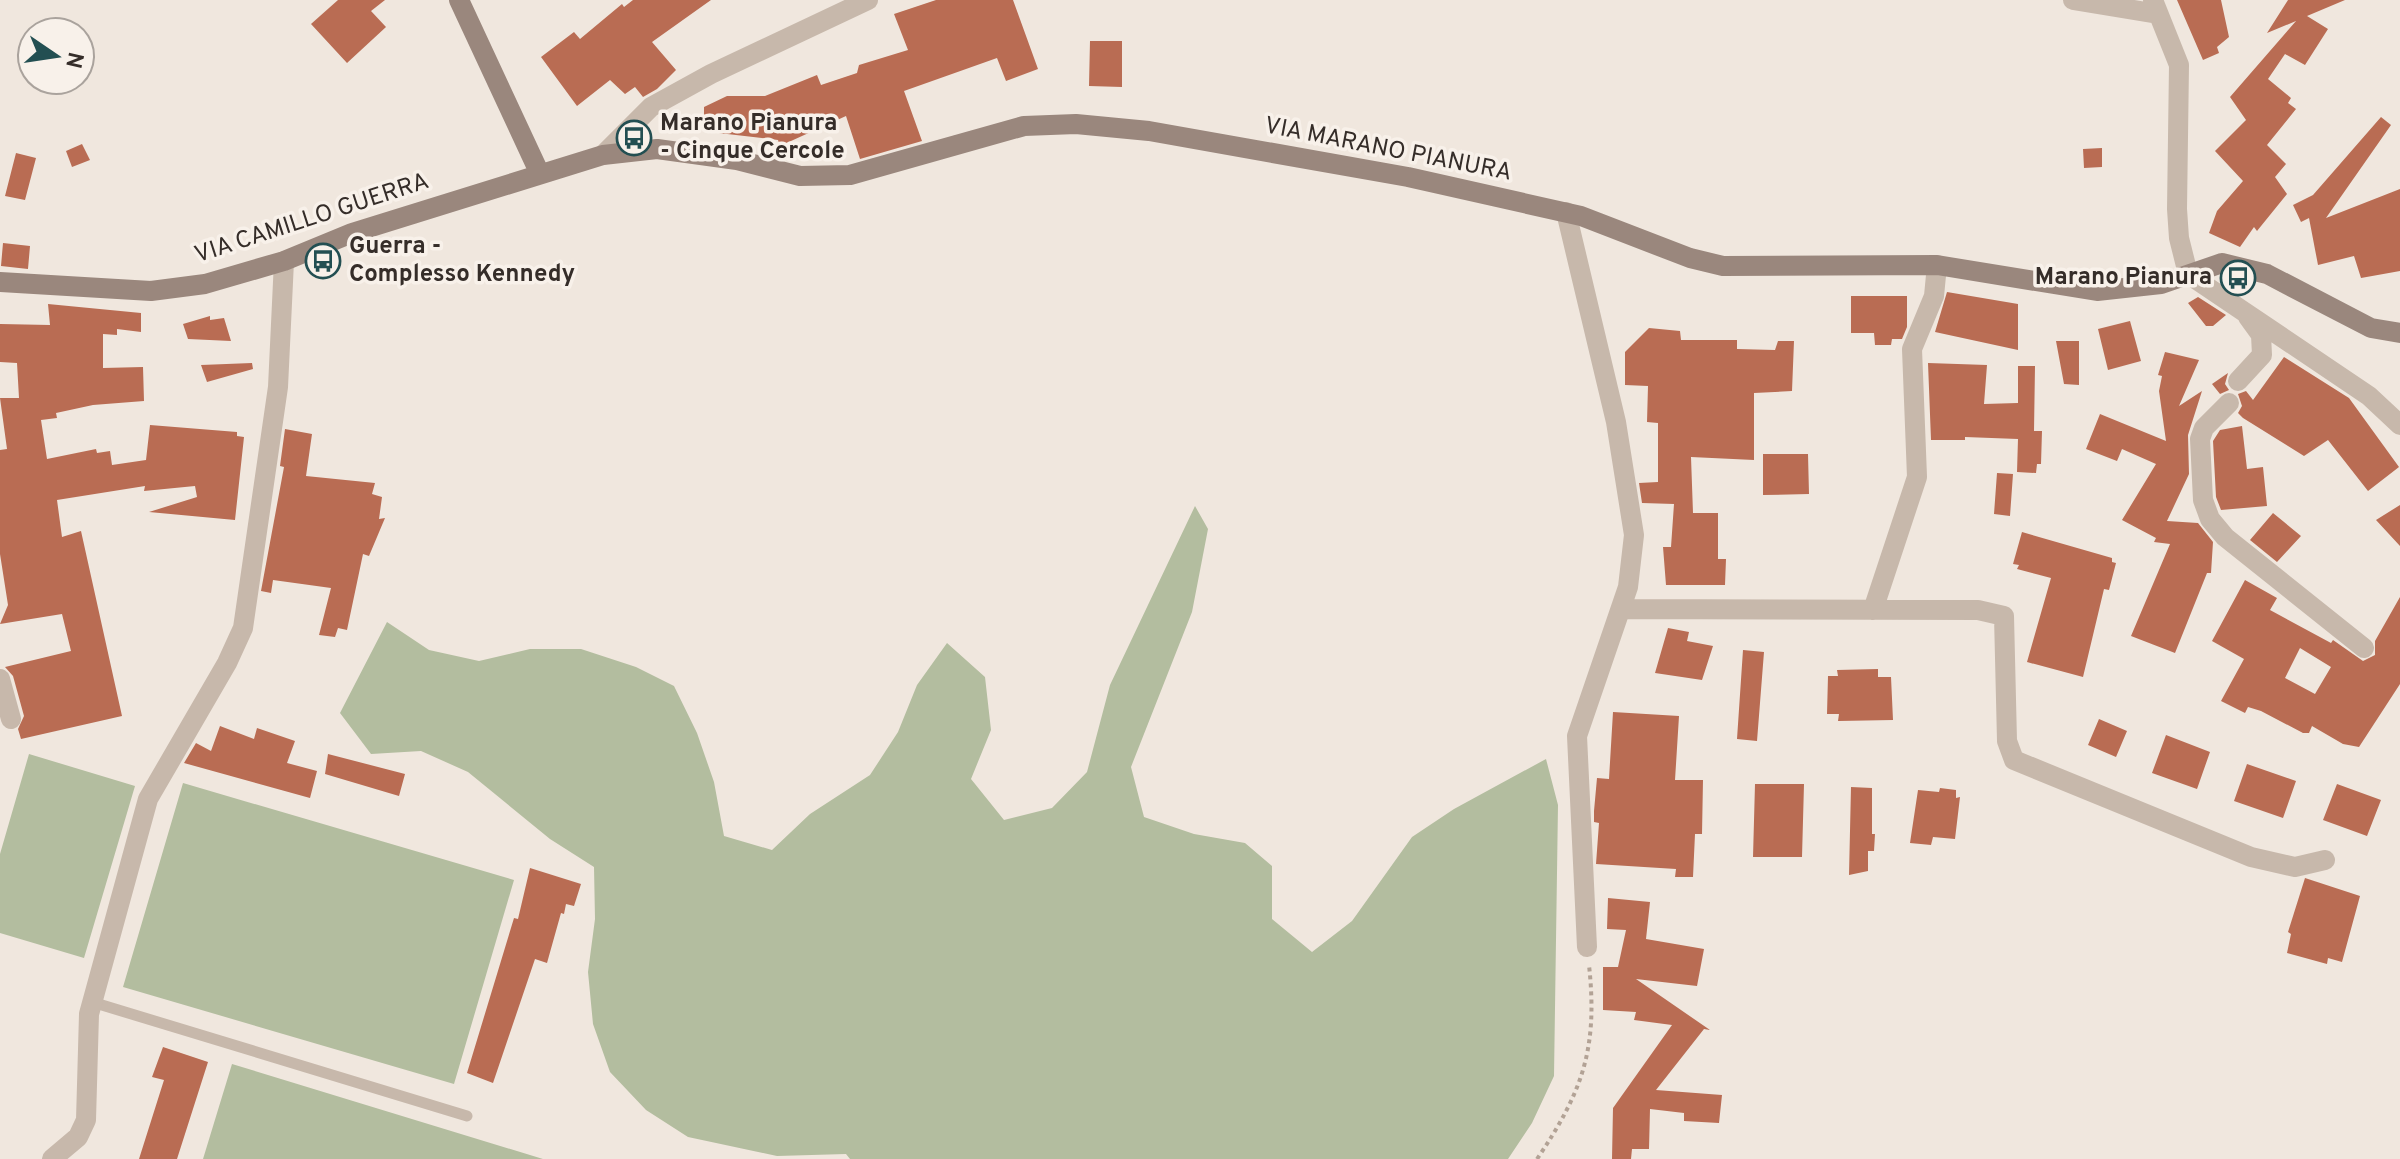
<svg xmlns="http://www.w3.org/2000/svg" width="2400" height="1159" font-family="Overpass,sans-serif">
<rect width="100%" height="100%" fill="#f0e7de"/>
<!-- green -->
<path fill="#b3bd9f" d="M1195,506L1208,529L1192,612L1131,767L1144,817L1194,834L1245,843L1272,866V919L1312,952L1352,921L1412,837L1454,809L1546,759L1558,805L1554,1076L1532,1123L1508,1159H850L846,1154L777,1156L688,1137L646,1110L610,1072L593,1024L588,972L595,919L594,867L550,839L468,772L421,751L371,754L340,713L387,622L429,650L479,661L530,649H581L636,667L674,686L697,733L714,782L724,836L772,850L810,814L870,775L898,732L917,685L947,643L985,677L991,730L971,779L1004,820L1052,808L1087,772L1110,685Z
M29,754L135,786L84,958L0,933V854Z
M183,783L514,880L454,1084L123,987Z
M232,1064L543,1159H203Z"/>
<!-- building -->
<path fill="#b96c53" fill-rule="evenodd" d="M338,0H385L371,11L386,27L347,63L311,24Z
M633,0H711L652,42L676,70L657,89L643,97L635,87L625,94L610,80L577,106L541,57L574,32L580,39L622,4L624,7Z
M936,0H1013L1038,69L1006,81L997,58L904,91L922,141L860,159L846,116L780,146L778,140L710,132L704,126V107L727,96H765L817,75L821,85L857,73L859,65L908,50L894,14Z
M2177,0H2221L2229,37L2217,47L2219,53L2203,60Z
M2288,0H2345L2307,16L2328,29L2305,65L2285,54L2268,79L2291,98L2288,103L2296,109L2267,145L2286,164L2275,177L2287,194L2257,231L2254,227L2240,247L2209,233L2217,211L2243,181L2215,151L2246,120L2230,97L2296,21L2267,33Z
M1090,41H1122V87L1089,86Z
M2381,117L2391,125L2326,218L2400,189V271L2361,278L2354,256L2318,265L2309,218L2301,222L2293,205L2313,195Z
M82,144L90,160L72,167L66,151Z
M2102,148V167L2084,168L2083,149Z
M16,153L36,158L25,200L5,196Z
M3,243L30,246L28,269L1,266Z
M1947,292L2018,304V350L1935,332Z
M1851,296H1907V327L1902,339H1892L1891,345H1875L1874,333H1851Z
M2198,297L2226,315L2213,326H2206L2188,303Z
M48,304L141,313V332L117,329V335L103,334V368L143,367L144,401L93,405L56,413L57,418L41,420L47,459L96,449L97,453L110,451L112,465L146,460L150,425L237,432V436L244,437L235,520L149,512L197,497L195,486L144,491L145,486L57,500L62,537L81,531L122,716L21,739L18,729L24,716L13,676L5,667L71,651L62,614L0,624L8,605L0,554V450L7,449L0,398H19L17,363L0,362V324L50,325Z
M210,316V320L224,318L231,341L188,339L183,324Z
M2130,321L2141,361L2108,370L2098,329Z
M1649,328L1680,331L1681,340H1737V349L1775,350L1778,341H1794L1792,391L1754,393V460L1691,457L1693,513H1718V559H1726L1725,585H1666L1663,547H1671L1674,504L1642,503L1639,483L1658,482V423L1647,422L1648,386L1625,385V352Z
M2056,341H2079V385L2064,384Z
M2165,352L2199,360L2179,406L2202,391L2188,435L2189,474L2167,521L2198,523L2213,542L2211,573H2207L2175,653L2131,636L2170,544L2154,542L2156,538L2122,520L2156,464L2122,449L2117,461L2086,449L2100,414L2166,441L2159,391L2162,376L2158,375Z
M2284,357L2349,398L2399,467L2368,491L2328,440L2304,456L2243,418L2238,413L2242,406L2238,394L2246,391L2253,400Z
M252,363L253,369L207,382L201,365Z
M1928,363L1987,365L1984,404L2018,403V366H2035L2034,431H2042L2041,464H2037L2036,473L2017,472L2018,439L1965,437V440H1931Z
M2228,373L2225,384L2229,390L2220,394L2212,384Z
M2242,426L2247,469L2263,467L2267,506L2221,510L2216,497L2213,441L2220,430Z
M285,429L312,434L306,476L375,483L372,494L382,497L379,519L385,518L369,556L363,554L347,630L338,628L335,637L319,635L331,588L273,580L271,593L261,591L284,467L280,466Z
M1763,454H1808L1809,494L1763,495Z
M1997,473L2013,474L2010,516L1994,514Z
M2400,505V546L2376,520Z
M2273,513L2301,536L2277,562L2250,540Z
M2022,532L2112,558V562L2116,563L2109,590L2104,589L2083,677L2027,662L2051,578L2017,569L2019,565L2013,564Z
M2245,580L2277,598L2270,610L2331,643L2333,640L2363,661L2375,655V641L2400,597V684L2359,747L2343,744L2312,726L2309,733H2303L2261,711L2248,707L2245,713L2221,701L2244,659L2212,641ZM2300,648L2331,667L2315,694L2285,678Z
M1668,628L1689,632L1687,641L1713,646L1702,680L1655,673Z
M1743,650L1764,652L1757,741L1737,739Z
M1878,669V677H1891L1893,720L1838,721L1839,714H1827L1828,676H1838L1837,670Z
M1613,712L1679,716L1675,780H1703L1702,834H1695L1693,877H1675L1676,869L1596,864L1599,823L1594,822V811L1597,778L1609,779Z
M2099,719L2127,731L2116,757L2088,745Z
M220,726L254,739L257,728L295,741L287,763L317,771L310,798L184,763L196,743L211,751Z
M2166,735L2210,752L2197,789L2152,773Z
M328,754L405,774L399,796L325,774Z
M2247,764L2296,781L2283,818L2234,801Z
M1755,784H1804L1802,857H1753Z
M2337,784L2381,800L2367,836L2323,820Z
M1851,787L1872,788V834H1875L1874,851H1868V871L1849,875Z
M1940,788L1956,790V798L1960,797L1955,839L1933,837L1931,845L1910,843L1918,790L1939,792Z
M530,868L581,884L574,906L566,904L564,914L561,913L547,963L535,959L493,1083L467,1073L514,918L518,919Z
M2305,878L2360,896L2342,962L2328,958L2327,964L2287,953L2291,934L2288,932Z
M1608,898L1650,902L1646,939L1704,949L1697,986L1636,979L1710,1030L1704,1029L1656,1090L1722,1095L1719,1123L1684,1121V1113L1650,1109L1649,1149H1632L1631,1159H1612L1613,1108L1672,1025L1634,1020L1636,1012L1603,1010V967H1618L1626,930L1607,929Z
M163,1047L208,1062L177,1159H139L164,1080L152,1077Z"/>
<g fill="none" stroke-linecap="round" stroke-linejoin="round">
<!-- path -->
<path stroke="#b2a295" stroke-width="4" stroke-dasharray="4 4" stroke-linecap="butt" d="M1537,1159C1583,1091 1598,1048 1589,965"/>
<!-- lane -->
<path stroke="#c7b8ab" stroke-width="11" d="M92,1002L467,1116"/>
<!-- street -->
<path stroke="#c7b8ab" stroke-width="20" d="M2073,0L2158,14
M2153,0L2179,65L2177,209L2179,238L2188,274L2369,396L2400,425
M603,155L651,107L711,74L868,0
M1566,212L1616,422L1634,535L1628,587L1577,736L1587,947
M2238,381L2262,355L2261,335L2248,317
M2229,403L2204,428L2200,439L2203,500L2210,519L2225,537L2364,648
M1621,609L1978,610L2004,616L2007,741L2014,760L2251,857L2295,867L2325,860
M1873,610L1917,477L1912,349L1934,296L1937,265
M0,679L11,719
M52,1159L78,1137L86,1120L89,1014L148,799L227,663L243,628L278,387L284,261"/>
<!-- secondary -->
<path stroke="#9a877d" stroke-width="20" d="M459,0L539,172
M0,282L151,291L205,284L284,261L352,233L603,155L657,149L737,160L800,176L850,175L1024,126L1076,124L1149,131L1408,177L1581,216L1690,258L1723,266L1937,265L2097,291L2161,284L2222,263L2267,274L2371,328L2400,333"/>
</g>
<!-- icons -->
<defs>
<g id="bus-ring" transform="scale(1.8)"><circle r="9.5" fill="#f8f1ea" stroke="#234f52" stroke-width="1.5"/><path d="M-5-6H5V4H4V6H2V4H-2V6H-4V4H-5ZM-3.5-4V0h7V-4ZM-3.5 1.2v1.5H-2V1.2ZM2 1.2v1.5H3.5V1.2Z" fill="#234f52"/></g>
</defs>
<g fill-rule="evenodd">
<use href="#bus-ring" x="634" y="138"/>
<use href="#bus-ring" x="323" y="261"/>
<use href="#bus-ring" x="2238" y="278"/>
</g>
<g text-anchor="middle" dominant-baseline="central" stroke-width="7" stroke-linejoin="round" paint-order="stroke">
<!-- poi labels -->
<g font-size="24" font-weight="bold" fill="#352d29" stroke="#f8f1ea" text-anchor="start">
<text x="660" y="124">Marano Pianura<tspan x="660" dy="28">- Cinque Cercole</tspan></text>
<text x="349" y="247">Guerra -<tspan x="349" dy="28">Complesso Kennedy</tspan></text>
<text x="2212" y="278" text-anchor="end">Marano Pianura</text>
</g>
<!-- street labels -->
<g font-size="24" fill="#352d29" stroke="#f8f1ea">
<text transform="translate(1388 150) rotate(11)">VIA MARANO PIANURA</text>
<text transform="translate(312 219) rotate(-18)">VIA CAMILLO GUERRA</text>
</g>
</g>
<!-- north arrow -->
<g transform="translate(56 56) rotate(103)"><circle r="38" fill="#f8f1ea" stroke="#aaa39d" stroke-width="2"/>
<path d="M0-6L14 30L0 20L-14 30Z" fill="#234f52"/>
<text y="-12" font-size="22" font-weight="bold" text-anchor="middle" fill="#352d29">N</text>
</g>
</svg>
